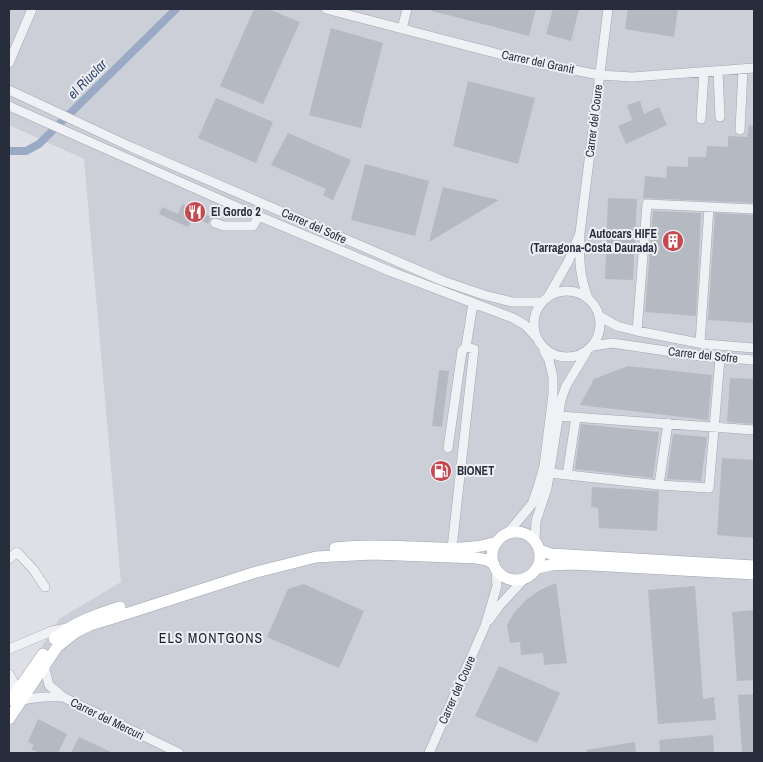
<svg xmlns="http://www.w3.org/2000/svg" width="763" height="762" font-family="'Archivo Narrow',sans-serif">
<rect width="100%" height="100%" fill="#dee0e6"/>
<!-- built -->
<path fill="#cccfd8" d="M9,9H754V753H9V698L59,619L121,582L84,159L9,125Z"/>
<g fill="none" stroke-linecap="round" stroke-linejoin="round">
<!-- canal -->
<path stroke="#9baac4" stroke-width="8" d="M9,151H26L39,144L176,9"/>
</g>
<!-- building -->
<path fill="#b5b9c2" d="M254,9H268L300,22L263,104L220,86Z
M432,9H536L529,36L432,11Z
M553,9H579L571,41L546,34Z
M628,9H678L674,37L625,29Z
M331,28L383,43L361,128L309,115Z
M468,81L535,98L518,164L453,146Z
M216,98L273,122L256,163L198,138Z
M640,101L644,114L659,107L667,125L626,144L618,126L632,120L627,105Z
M749,125L754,126V203L643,198L645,176L666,178L667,166L688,167V157H706L707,146L728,147V136L747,137Z
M288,133L351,160L333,200L323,195L326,189L271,165Z
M365,164L429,181L415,236L351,220Z
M443,187L499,200L429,242Z
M608,198L637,199L633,280L605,279Z
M182,204L211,217L208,224L193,217L188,227L159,214L162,207L178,214Z
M653,211L701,213L696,316L645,312Z
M715,213L754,215V323L708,320Z
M628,366L712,375L708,420L580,405L594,379Z
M439,370L449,371L442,427L432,426Z
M730,378L754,379V424L727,422Z
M581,424L659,432L653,478L575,469Z
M673,434L707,437L701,481L667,479Z
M722,458L754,460V538L717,535Z
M431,464L452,466L450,478L430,476Z
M592,487L659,491L657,531L599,528L598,508L591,507Z
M556,583L567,663L544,665L543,653L521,655L520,642L510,643L507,625L514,613L526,600L540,590Z
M304,584L364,611L339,668L267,637L288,589Z
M695,586L703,699L714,697L716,720L658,724L648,590Z
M754,610V680L737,681L732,612Z
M499,666L560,693L537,743L475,716Z
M754,694V753H742L738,695Z
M38,719L67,734L58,753H39L31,749L34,745L28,742Z
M713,735L714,753H660L659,740Z
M79,737L113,753H71Z
M635,742L636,753H587L586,750Z"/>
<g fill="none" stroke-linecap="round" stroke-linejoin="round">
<!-- minor casing -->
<g stroke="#a4a7b0" stroke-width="10">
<path id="minor" d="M326,9L530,62L600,75L632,77L754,68
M402,29L407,9
M9,63L32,9
M718,71L720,117
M9,90L131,147L443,281L484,295L512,302H542
M9,106L237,207L392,272L513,318L525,325L536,337
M701,119L704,72
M740,130L743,69
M215,223L224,226H253L259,216
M580,233L608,9
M534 324a33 33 0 1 1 66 0a33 33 0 1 1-66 0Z
M548,297L569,260L580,233C579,256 579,276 588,298
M599,316L617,326L637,331L704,344L754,348
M637,331L647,204L754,209
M700,343L709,207
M593,346L612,343L700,356L754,360
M559,416L754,430
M448,448L462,351L466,347L473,303
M550,473L659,485L709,488L720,358
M567,475L576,417
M659,485L668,423
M507,534L532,504L538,487L544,466L553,394V377L549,360L544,351
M535,541L536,521L547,488L561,400L566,386L586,353
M452,548L474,349L466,347
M9,559L17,552L33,569L45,587
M489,620L500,605L525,578
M9,649L52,631L67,628
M44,665L49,685L63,697L179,753
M9,674L14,683V696
M20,701C34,697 47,696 63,697
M429,753L485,626L497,586L496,569"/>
</g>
<!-- major casing -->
<g stroke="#9ea3b1" stroke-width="12">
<path id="major" d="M492 556a24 24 0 1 1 48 0a24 24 0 1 1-48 0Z
M335,548C361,545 386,546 413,547C441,548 470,551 497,542
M539,550L551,554L568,555L754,566
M537,568L551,565L573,564L754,574
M54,639C74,622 95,615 120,607
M11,700L43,654
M9,719L57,647L76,632L90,625L110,619L253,573L316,557L373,554L477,558L487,560L494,564"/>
</g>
<!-- minor -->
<use href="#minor" stroke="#f0f1f5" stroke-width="9"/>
<!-- major -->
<use href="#major" stroke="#fff" stroke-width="11"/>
</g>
<!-- icons -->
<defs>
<g id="restaurant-disc" transform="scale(1.125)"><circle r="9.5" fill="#c34b50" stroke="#edeff4"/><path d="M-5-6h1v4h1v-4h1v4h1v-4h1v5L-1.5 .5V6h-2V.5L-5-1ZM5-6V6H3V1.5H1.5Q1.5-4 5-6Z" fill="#fff"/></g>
<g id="building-disc" transform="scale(1.125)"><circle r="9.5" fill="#c34b50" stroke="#edeff4"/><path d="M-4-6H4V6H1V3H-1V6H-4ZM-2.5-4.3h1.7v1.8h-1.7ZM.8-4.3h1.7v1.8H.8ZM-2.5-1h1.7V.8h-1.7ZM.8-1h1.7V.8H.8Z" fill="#fff"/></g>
<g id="fuel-disc" transform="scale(1.125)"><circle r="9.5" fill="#c34b50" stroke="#edeff4"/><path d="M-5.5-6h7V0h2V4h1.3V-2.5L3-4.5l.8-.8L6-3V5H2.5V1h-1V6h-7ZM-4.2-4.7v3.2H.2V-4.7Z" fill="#fff"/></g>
</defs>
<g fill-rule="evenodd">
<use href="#restaurant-disc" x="195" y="212"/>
<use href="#building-disc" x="673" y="241"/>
<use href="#fuel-disc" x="441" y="471"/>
</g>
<g text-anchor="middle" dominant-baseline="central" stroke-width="4" stroke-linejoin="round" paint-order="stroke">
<!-- street labels -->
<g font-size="12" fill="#282d3c" stroke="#edeff4">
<text transform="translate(538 62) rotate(12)">Carrer del Granit</text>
<text transform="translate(594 121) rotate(-83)">Carrer del Coure</text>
<text transform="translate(314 226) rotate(24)">Carrer del Sofre</text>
<text transform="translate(703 355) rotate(6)">Carrer del Sofre</text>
<text transform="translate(457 690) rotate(-66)">Carrer del Coure</text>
<text transform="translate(107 719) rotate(26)">Carrer del Mercuri</text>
</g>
<!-- poi labels -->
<g font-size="12" font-weight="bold" fill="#282d3c" stroke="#edeff4" text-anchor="start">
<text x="211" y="212">El Gordo 2</text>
<text x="657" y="234" text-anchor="end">Autocars HIFE<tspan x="657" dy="14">(Tarragona-Costa Daurada)</tspan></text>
<text x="457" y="471">BIONET</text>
</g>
<!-- water labels -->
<g font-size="14" font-style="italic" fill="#35486c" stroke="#edeff4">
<text transform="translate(87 79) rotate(-45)">el Riuclar</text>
</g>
<!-- neighbourhood labels -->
<g font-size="14" letter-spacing="1" fill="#1a1f2c" stroke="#edeff4">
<text x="211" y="638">ELS MONTGONS</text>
</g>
</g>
<!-- border -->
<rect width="763" height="762" fill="none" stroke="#282d3c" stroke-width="20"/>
</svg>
